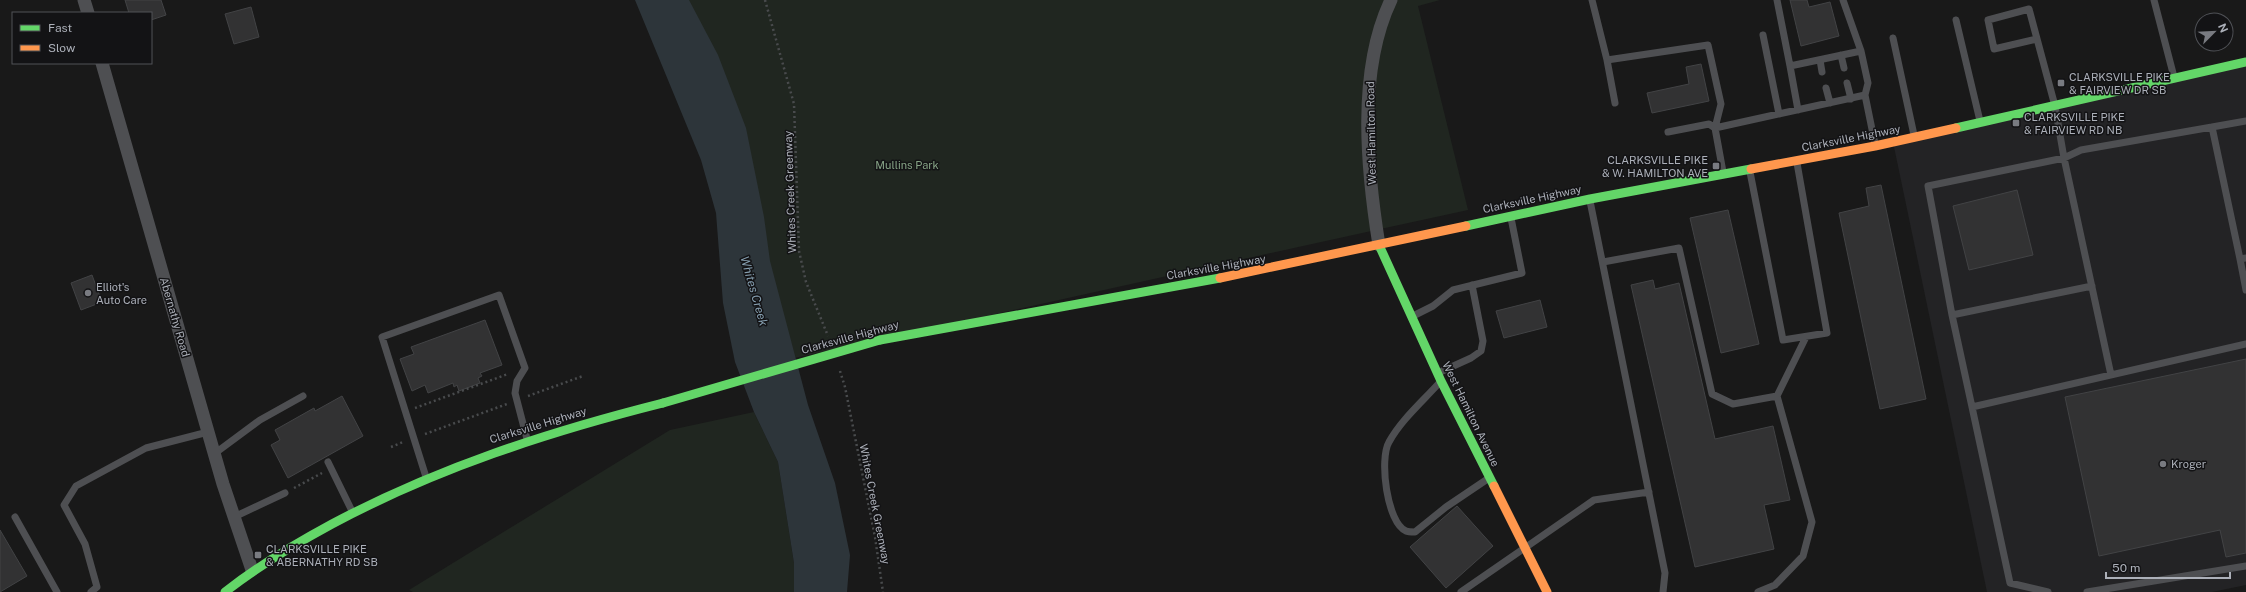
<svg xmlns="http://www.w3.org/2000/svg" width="2246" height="592" font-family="'Public Sans',sans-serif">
<rect width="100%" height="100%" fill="#191919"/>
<!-- built -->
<path fill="#232325" d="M2246,62V585L2212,592H1987L1893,142Z"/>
<!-- green -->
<path fill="#202620" d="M675,0H1440L1418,6L1468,210C1240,259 1013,311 785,360Z
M754,412L778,462L794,563V592H413L409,590L670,430Z"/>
<!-- water -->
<path fill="#2d353a" d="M635,0H689L718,55L746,128L764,217L770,261L808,405L835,483L850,555L847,592H794V563L778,462L754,412L735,362L723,303L716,213L701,160Z"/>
<!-- building -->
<path fill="#323233" stroke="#424345" d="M125,0H161L166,15L151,20V13H129Z
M1790,0H1807L1809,7L1830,2L1839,36L1801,46Z
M251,7L259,37L234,44L225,14Z
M1701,64L1709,101L1652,113L1647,93L1689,84L1686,67Z
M1881,185L1926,399L1880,409L1839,213L1869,206L1866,188Z
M2017,190L2033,255L1969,270L1953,206Z
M1728,210L1759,344L1721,353L1690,218Z
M92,275L102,302L81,310L71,283Z
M1653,280L1655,289L1679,283L1715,439L1773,426L1790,500L1764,505L1774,549L1695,567L1631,285Z
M1540,300L1547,327L1504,338L1496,311Z
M485,320L502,365L480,373L482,376L478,378L480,383L459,391L457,385L454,387L453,383L428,393L425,385L412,391L400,359L414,354L411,347Z
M2246,359V553L2226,557L2220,530L2099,556L2065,397Z
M342,396L363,436L288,478L271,445L280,440L275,430L314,408L315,411Z
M1457,506L1493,546L1446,588L1410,547Z
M0,530L27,576L0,592Z"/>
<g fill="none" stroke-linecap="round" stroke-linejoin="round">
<!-- path -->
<path stroke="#494b4d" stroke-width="2.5" stroke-dasharray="2 3" stroke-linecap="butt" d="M765,0L794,104L799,251L806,282L828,336
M840,371L845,387L875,537L883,592
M528,396L583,376
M415,408L508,374
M425,434L507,404
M391,447L403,442
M294,488L322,473"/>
<!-- lane -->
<path stroke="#4e4f52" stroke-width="7" d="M1592,0L1607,60
M1777,0L1790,66
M1843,0L1861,51
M2154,0L2174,77
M1956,20L1980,121
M1763,35L1779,114
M1893,38L1914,135
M2037,39L1994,49L1988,20L2029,9L2055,106L2064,158L2111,375
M1841,55L1844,68
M1820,60L1822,72
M1847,83L1851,99
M1826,88L1830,103
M1615,103L1607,60L1708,45L1721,104L1715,128L1709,124L1668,132
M1798,110L1790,66L1861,51L1868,83L1865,95
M2246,121L2212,127L2240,259L2246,258
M2212,127L2081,150L2064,158L1928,186L1952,315L1972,407L2246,344
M1723,172L1715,128L1865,95L1875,144
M1750,172L1783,340L1827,333L1797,163
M1590,201L1665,573L1663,592
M2240,259L2246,290
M1603,262L1679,248L1712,394L1733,404L1777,396L1806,337
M1952,315L2092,286
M1413,316L1433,306L1453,290L1522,273L1511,218
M1438,373L1471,358L1481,351L1483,341L1472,285
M1440,382C1423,401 1401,420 1389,442C1379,459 1387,523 1406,531C1408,532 1413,532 1415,532L1446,507L1489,478
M1972,407L2010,583L2048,592
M214,454L260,420L303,396
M328,462L352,511
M426,477L382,337L499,295L525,368L517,381L515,393L527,439
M15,517L57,592
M234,517L285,493
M91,592L97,587L85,544L64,505L76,486L146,448L208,432
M1461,592L1594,500L1649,492
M1758,592L1775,585L1803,556L1812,522L1777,396
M2087,592L2246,566"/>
<!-- street -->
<path stroke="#4e4f52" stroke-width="13" d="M84,0L88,13
M102,63L223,484L252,570
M1379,245C1367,170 1357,71 1391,0"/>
<!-- fast -->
<path stroke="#63d668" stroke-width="9" d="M1956,128L2246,62
M1466,226L1590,199L1751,169
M1379,245L1441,381L1494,486
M880,340L1220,278
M225,592C258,566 295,544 332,524C437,468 548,432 663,403"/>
<!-- slow -->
<path stroke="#ff974d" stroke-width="9" d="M1751,169L1875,146L1956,128
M1220,278L1466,226
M1494,486L1547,592"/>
<!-- fast-bridge -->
<path stroke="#63d668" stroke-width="9" d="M663,403L880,340"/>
</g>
<!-- markers -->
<g fill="#797b81" stroke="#131315" stroke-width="1.5">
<rect x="2057" y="79" width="8" height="8" rx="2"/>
<rect x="2012" y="119" width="8" height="8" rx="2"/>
<rect x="1712" y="162" width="8" height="8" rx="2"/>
<circle cx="88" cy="293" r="4"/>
<circle cx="2163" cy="464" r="4"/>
<rect x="254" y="551" width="8" height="8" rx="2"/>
</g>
<g text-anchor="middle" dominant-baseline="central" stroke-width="3" stroke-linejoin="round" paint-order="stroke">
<!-- poi labels -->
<g font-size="11" fill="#acb0b9" stroke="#131315" text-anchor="start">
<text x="2069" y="77">CLARKSVILLE PIKE<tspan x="2069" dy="13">&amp; FAIRVIEW DR SB</tspan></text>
<text x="2024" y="117">CLARKSVILLE PIKE<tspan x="2024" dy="13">&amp; FAIRVIEW RD NB</tspan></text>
<text x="1708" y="160" text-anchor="end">CLARKSVILLE PIKE<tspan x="1708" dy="13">&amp; W. HAMILTON AVE</tspan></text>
<text x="96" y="287">Elliot's<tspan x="96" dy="13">Auto Care</tspan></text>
<text x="2171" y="464">Kroger</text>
<text x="266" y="549">CLARKSVILLE PIKE<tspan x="266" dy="13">&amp; ABERNATHY RD SB</tspan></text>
</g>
<!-- street labels -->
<g font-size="11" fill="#acb0b9" stroke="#131315">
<text transform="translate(1371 133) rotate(-91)">West Hamilton Road</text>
<text transform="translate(1851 138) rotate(-11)">Clarksville Highway</text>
<text transform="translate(790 192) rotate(-92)">Whites Creek Greenway</text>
<text transform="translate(1532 199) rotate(-12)">Clarksville Highway</text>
<text transform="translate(1216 267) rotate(-10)">Clarksville Highway</text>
<text transform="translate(175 317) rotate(74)">Abernathy Road</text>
<text transform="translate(850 337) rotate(-15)">Clarksville Highway</text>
<text transform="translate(1471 414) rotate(64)">West Hamilton Avenue</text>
<text transform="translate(538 425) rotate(-17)">Clarksville Highway</text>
<text transform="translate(875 504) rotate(79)">Whites Creek Greenway</text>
</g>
<!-- park labels -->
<g font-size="11" fill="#85a285" stroke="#131315">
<text x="907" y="165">Mullins Park</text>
</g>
<!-- water labels -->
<g font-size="12" font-style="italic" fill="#869fb0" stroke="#131315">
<text transform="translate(754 291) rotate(74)">Whites Creek</text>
</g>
</g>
<!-- legend -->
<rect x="12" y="12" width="140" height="52" fill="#131315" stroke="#505257"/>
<rect x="20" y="25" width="20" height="6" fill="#63d668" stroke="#505257"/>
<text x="48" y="32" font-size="12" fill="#acb0b9">Fast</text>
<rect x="20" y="45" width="20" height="6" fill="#ff974d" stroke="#505257"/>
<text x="48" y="52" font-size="12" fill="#acb0b9">Slow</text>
<!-- north arrow -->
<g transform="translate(2214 32) rotate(66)"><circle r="19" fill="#131315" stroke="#505257"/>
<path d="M0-3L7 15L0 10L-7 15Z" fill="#797b81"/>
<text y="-6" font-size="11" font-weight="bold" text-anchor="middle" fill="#acb0b9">N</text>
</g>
<!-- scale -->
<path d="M2106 572v6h124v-6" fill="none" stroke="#acb0b9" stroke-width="2"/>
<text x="2112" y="572" font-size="12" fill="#acb0b9" stroke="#131315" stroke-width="3" paint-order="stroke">50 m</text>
</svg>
